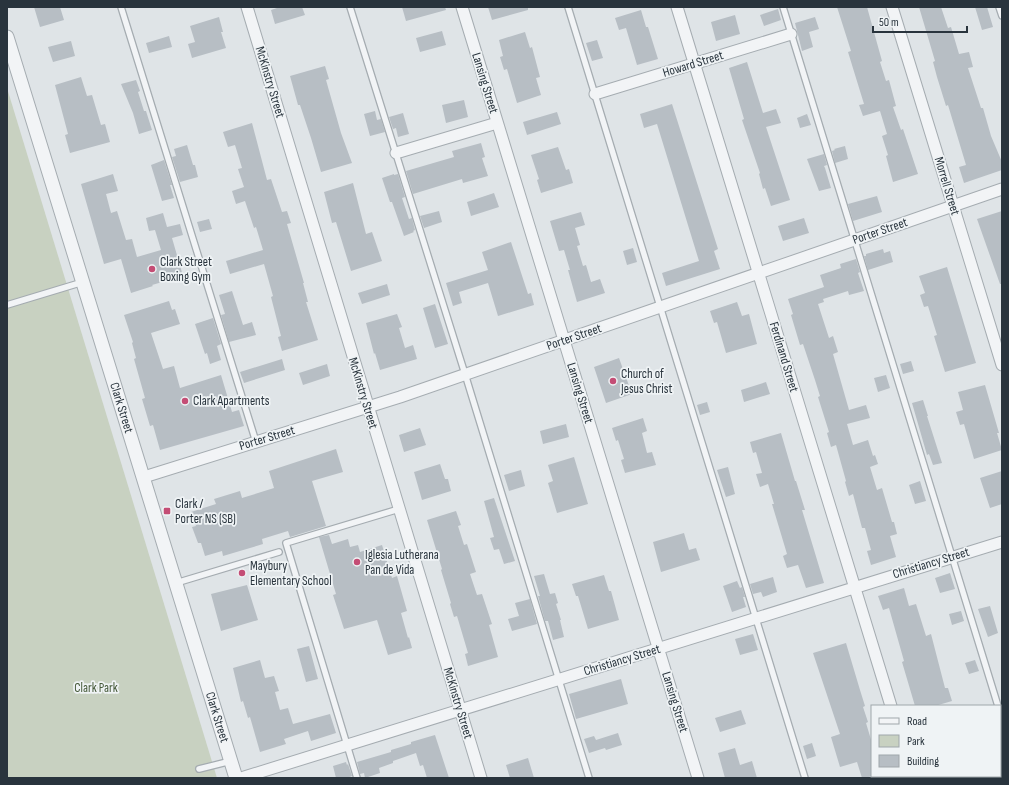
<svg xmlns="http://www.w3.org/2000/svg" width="1009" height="785" font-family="'Sofia Sans Condensed',sans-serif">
<rect width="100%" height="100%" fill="#dfe4e7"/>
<!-- green -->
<path fill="#c8d1c1" d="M7,88L217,778H7Z"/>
<!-- building -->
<path fill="#b7bec4" d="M34,7H60L64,20L40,27Z
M280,7H302L305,15L275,24L271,10Z
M402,7H445L446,10L406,21Z
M488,7H528V10L492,20Z
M837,7H867L882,61L880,62L886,81L889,80L896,106L893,107L901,130L903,129L918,174L893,182L886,156L888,155L882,136L887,134L880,111L863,116L859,105L864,104L848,52L851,51Z
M919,7H941L948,28L951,27L959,54L969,52L973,67L968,68L981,108H983L991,136L1002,162V170L964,183L959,167L966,165L948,105L946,106L937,77L933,62L935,61Z
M975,7H987L993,27L982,30Z
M778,9L781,20L764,26L760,15Z
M641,10L646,27H648L658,59L637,65L626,28L619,30L615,18Z
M735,15L740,34L716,41L711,22Z
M219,17L223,32H221L226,48L192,58L188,44L195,42L190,26Z
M815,17L819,29L809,32L813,47L802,51L795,23Z
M442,31L446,45L420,52L416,38Z
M525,32L530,48L532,47L540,77L536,78L541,95L517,103L507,69L504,70L500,57L503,56L499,40Z
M169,36L172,47L149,53L146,43Z
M597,40L603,58L592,61L586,43Z
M71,41L75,56L53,62L48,47Z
M747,62L763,113L776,109L781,123L766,127L790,200L771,206L765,188L763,189L759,174L760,173L742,120L744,119L729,68Z
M325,66L329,79L326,80L341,133L352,163L321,172L311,138L300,105H298L290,76Z
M81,77L87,96L92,95L101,125L105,124L110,142L70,153L65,135L68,134L55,85Z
M136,80L140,91L138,92L144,111H146L152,130L139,134L133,113L121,84Z
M464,100L468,117L446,123L442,105Z
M672,104L718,249L714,251L720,269L666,286L662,273L699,261L657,124L644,128L640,114Z
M375,111L377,120L381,119L385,132L370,136L364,114Z
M557,112L561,124L527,135L523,122Z
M403,113L409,134L398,137L396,128L393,129L389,117Z
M807,114L811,125L800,128L797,118Z
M252,123L267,180L271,179L282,212L287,211L291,223L287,224L304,283H303L308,302H306L318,340L282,351L278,337L281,336L271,297L273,296L264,264L230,274L226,261L263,250L256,227L254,228L245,201L236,204L232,191L244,187L238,169L242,168L235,145L228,147L223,132Z
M481,143L485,157L482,158L488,176L463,183L462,179L413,194L406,171L454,157L452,151Z
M187,145L193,165H195L198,177L180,182L172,157L176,156L174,149Z
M845,146L848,159L835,163L832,151L835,150L834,149Z
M558,147L566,170L569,169L573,183L541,193L537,180L539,179L531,155Z
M824,154L827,165L824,166L825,168L831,188L819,191L807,159Z
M164,160L172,185H170L174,198L162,201L151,165Z
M113,174L118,191L106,194L111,213L117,211L126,240L132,239L137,257L161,250L155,230L149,231L146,218L163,213L167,227L180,224L183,235L172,238L183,276L152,285L153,286L131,293L121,259L104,264L81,184Z
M394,174V175L398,174L405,197L402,198L409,219L412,218L415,230L413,231L414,232L404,236L392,202H390L382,178Z
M353,183L366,234L372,232L382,261L351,271L336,222L332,223L324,192Z
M494,193L499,207L471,216L467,202Z
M877,196L882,212L853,221L848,204Z
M439,211L442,222L424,228L420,216Z
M1002,211V284H1000L977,219Z
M581,212L585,225L575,228L580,245L577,246L583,266L586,265L591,282L600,279L605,293L577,302L568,270H570L564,250L559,251L550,221Z
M804,218L809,233L783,241L778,226Z
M209,219L212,229L200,232L197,222Z
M511,242L528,294L531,293L534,305L498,316L488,283L459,292L462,303L453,306L446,283L488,270L482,252Z
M633,248L637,262L627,265L623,251Z
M883,249L884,253L890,251L893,262L868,270L864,256H866V254Z
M856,259L860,272L858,273L864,291L849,295L848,291L823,299L824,302L818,304L829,338L833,336L838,352L833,354L849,410L866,405L870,418L847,424L853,445L868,440L873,456L875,455L878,464L870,467L877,490L882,488L892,522H894L897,534L890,536L896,557L871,565L867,551L871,550L865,528H862L853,494L849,496L845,482L846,481L836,445L831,447L827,433L829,432L818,397L820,396L815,380L803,344L800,345L791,315L793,314L788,299L824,287L820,275L841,268L840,264Z
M947,267L976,363L945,372L934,336L937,335L928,306L924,307L920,295L925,293L919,276Z
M387,284L390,295L362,304L358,293Z
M232,291L243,325L252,322L256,335L229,342L221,315L225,314L219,295Z
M169,301L172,310L175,309L180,324L151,333L163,369L174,366L180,388L221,375L232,412L239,410L244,426L160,450L153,425L150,426L142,399L145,398L134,359L136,358L132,343L133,342L124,315Z
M737,302L742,316L749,314L757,344L726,353L717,322L714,323L710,311Z
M435,304L448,344L435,348L423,308Z
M397,314L402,327L399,328L405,348L413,345L417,359L380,370L375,353L374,354L366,323Z
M213,318L221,344L217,346L221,360L210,364L207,353L205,354L195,324Z
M619,358L632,394L606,403L594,367Z
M282,359L285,370L244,383L240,372Z
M911,361L914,371L903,374L900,364Z
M327,364L330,376L303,385L299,373Z
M886,375L890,388L878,392L874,378Z
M766,382L770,394L744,402L741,390Z
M985,385L999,433H997L1002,450L974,459L964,424L960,425L956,412L963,410L958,392Z
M923,400L928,416H927L942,463L933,465L929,454L927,455L912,403Z
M707,402L710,412L700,415L697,405Z
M643,418L647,431L642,433L647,453L652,452L656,465L625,473L621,460L624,459L618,440L616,441L612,428Z
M566,424L569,437L543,444L540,431Z
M420,428L426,445L404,452L399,435Z
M781,433L795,481H796L805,510H802L824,583L806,588L798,565L787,568L783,556L787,554L772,504H774L768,484L760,487L756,474L762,473L756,452L753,453L750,442Z
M336,449L343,472L312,481L326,526L290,537L288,531L262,539L263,544L250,548L223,556L222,551L205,556L201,543H198L192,527L196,526L191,512L216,504L214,499L240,491L242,498L274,488L269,471Z
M574,457L588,504L557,513L548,483L553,481L548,465Z
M440,464L445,479H448L451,491L422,500L414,472Z
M728,467L735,494L726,497L717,470Z
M521,470L525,486L509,491L504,475Z
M1002,471V504L990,508L980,478Z
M920,481L926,501L915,504L909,485Z
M494,498L515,561L504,564L499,549L494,550L490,538L494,537L484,501Z
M456,511L461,525L458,526L464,545L467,544L476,572L470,574L477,595L482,594L492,624L489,625L498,657L468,666L465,654L468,653L457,616L454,617L450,604L451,603L441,570L442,569L427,520Z
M684,533L689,550L696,548L700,560L661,572L653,542Z
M329,535L332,544L348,539L350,547L358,545L360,552L382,545L392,578L397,576L407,611L401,613L408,638L409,637L412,648L388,655L377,620L344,629L333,595L336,594L319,537Z
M950,573L955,589L940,593L935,578Z
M544,574L550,594L555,593L558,603L556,604L561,620H560L564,637L553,640L548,621H545L538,596H540L534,576Z
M604,575L609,591H611L619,620L588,629L578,596H576L572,584Z
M773,577L777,592L763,597L761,592L753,594L750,584Z
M737,581L740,588L742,587L745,597H743L746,607L732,612L723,586Z
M247,585L258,620L221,631L211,594Z
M904,588L909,606L916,604L926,636L931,634L945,688H948L952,701L935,706H915L902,662L904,661L889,608L883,610L878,596Z
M530,599L537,624L512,631L508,619L519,616L515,603Z
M990,606L998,633L988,637L978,609Z
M961,611L964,621L952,625L949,614Z
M753,634L758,650L740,655L735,639Z
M846,643L860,690L865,706L863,707L868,722L866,723L872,743V776L866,778H862L857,762L840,767L831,737L840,734L813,653Z
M309,646L318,679L306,682L297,649Z
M260,660L265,678L274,676L279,691L275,692L280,710L288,708L293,724L330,714L336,733L311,741L308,731L284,739L286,744L260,752L250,717L248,718L243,701L241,702L233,668Z
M975,660L979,671L969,674L965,663Z
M621,679L628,704L576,719L569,694Z
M741,710L746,724L720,732L715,718Z
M618,733L622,745L606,750L605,748L589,753L584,739L594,736L596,740Z
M435,735L449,778H427L423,765L420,766L416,753L393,761V763L379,768L380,773L365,778L364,773L360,774L357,762L391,752V750L411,744V742Z
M812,743L816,756L807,759L803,746Z
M735,748L740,765L752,761L757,778H725L718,753Z
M528,758L534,778H510L506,765Z
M346,762L347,765L348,764L352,776L347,778H336L333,766Z"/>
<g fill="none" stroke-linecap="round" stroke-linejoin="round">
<!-- service casing -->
<g stroke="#a5acb1" stroke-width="8">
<path id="service" d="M121,7L256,442
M350,7L465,374L589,778
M568,7L805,778
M783,7L998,706
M999,7L1002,16
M7,305L83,282
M176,583L279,552
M1000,713L1002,720
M199,769L231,761
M357,778L286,543L399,509"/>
</g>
<!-- minor casing -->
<g stroke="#a5acb1" stroke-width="13">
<path id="minor" d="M247,7L481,778
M462,7L698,778
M677,7L891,706
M892,7L1002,365
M595,94L791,34
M396,153L497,123
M144,477L400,397L1002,189
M913,776V778
M241,778L1002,542"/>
</g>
<!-- tertiary casing -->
<g stroke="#a5acb1" stroke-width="15">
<g id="tertiary">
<path id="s1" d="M7,37L236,778"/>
</g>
</g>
<!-- service -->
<use href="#service" stroke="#f2f4f6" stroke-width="5.5"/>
<!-- minor -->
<use href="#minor" stroke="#f2f4f6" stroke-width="11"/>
<!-- tertiary -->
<use href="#tertiary" stroke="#f2f4f6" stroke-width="13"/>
</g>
<!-- markers -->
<g fill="#c44d75" stroke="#eff3f5" stroke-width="1.5">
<circle cx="152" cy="269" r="4"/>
<circle cx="613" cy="381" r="4"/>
<circle cx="185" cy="401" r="4"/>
<rect x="163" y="507" width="8" height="8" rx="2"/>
<circle cx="357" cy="562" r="4"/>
<circle cx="242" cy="573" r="4"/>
</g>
<g text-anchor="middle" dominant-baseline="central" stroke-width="3.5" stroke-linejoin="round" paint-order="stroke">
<!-- street labels -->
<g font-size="13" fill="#29343d" stroke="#eff3f5">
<text transform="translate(693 64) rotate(-17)">Howard Street</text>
<text transform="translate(270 82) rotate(73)">McKinstry Street</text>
<text transform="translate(485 83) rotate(73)">Lansing Street</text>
<text transform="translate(947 186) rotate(73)">Morrell Street</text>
<text transform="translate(880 231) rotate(-19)">Porter Street</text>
<text transform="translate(574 337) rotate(-19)">Porter Street</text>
<text transform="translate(784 357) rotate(73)">Ferdinand Street</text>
<text transform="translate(363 393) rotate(73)">McKinstry Street</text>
<text transform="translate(580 393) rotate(73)">Lansing Street</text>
<text stroke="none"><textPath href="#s1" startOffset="388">Clark Street</textPath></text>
<text transform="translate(267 438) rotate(-17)">Porter Street</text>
<text transform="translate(931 563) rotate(-17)">Christiancy Street</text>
<text transform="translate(622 660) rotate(-17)">Christiancy Street</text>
<text transform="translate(675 702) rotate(73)">Lansing Street</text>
<text transform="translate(458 703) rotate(73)">McKinstry Street</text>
<text stroke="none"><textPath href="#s1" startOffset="712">Clark Street</textPath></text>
</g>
<!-- poi labels -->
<g font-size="13" fill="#29343d" stroke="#eff3f5" text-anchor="start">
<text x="160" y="262">Clark Street<tspan x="160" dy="15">Boxing Gym</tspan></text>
<text x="621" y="374">Church of<tspan x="621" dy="15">Jesus Christ</tspan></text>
<text x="193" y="401">Clark Apartments</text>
<text x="175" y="504">Clark /<tspan x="175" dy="15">Porter NS (SB)</tspan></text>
<text x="365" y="555">Iglesia Lutherana<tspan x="365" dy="15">Pan de Vida</tspan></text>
<text x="250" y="566">Maybury<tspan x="250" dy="15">Elementary School</tspan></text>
</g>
<!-- park labels -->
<g font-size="13" fill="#445838" stroke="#eff3f5">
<text x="96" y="688">Clark Park</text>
</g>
</g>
<!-- border -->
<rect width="1009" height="785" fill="none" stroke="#29343d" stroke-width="16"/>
<!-- legend -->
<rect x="871" y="705" width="130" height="72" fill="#eff3f5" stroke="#a0a7ab"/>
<rect x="879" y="718" width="20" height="6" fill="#f2f4f6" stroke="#a0a7ab"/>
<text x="907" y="725" font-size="12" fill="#29343d">Road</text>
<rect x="879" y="735" width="20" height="12" fill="#c8d1c1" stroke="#a0a7ab"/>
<text x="907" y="745" font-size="12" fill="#29343d">Park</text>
<rect x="879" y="755" width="20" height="12" fill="#b7bec4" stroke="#a0a7ab"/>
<text x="907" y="765" font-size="12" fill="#29343d">Building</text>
<!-- scale -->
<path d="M873 26v6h94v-6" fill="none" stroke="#29343d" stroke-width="2"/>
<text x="879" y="26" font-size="12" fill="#29343d" stroke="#eff3f5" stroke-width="3" paint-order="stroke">50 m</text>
</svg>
